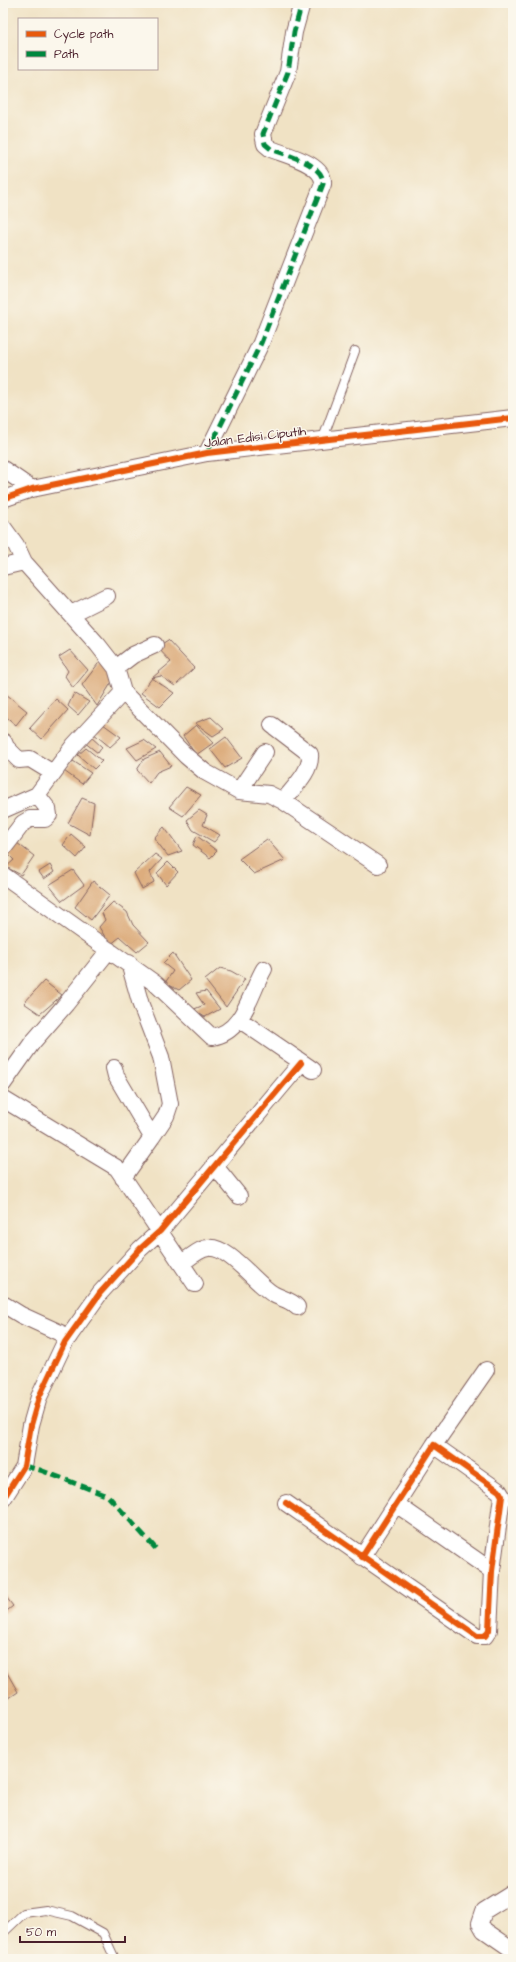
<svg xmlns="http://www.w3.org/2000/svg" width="516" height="1962" font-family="'Architects Daughter',sans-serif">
<rect width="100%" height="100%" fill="#fbf7ec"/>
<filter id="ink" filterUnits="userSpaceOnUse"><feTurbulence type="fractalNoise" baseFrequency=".025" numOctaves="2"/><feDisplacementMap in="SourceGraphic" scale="8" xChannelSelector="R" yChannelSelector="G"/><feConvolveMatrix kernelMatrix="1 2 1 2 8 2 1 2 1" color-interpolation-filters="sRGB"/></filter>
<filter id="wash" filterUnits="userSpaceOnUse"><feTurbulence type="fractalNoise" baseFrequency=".012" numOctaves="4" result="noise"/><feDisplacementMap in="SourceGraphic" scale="16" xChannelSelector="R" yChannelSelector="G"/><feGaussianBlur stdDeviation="0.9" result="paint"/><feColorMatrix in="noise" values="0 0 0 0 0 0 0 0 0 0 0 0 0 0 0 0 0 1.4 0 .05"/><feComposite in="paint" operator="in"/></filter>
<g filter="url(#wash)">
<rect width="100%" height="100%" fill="#f0e2c4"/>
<g id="blocks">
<!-- building -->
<path fill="#ddad7e" d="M168,640L194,668L175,686L161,676L152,678L171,662L157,647Z
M70,650L88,670L73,688L65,676L68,671L59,657Z
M101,660L111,673L113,680L97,706L82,685Z
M152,678L174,693L160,707L141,693Z
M74,693L89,702L78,715L68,706Z
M6,694L27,711L16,725L3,714V697Z
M56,699L68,710L42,739L30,728Z
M211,717L224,729L213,736L195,723Z
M103,724L121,737L110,747L93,733Z
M196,725L213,743L196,755L183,736Z
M90,736L102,747L98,753L84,742Z
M226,737L242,758L225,768L210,749Z
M144,740L156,749L137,760L127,748Z
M86,748L102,761L94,769L78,755Z
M160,752L171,766L157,772L149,783L137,770L144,759Z
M73,761L91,773L82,784L64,771Z
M186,787L201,795L183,816L169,807Z
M82,798L94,803L90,835L68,823Z
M199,810L207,815L203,825L220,835L214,842L193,830L187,820Z
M164,827L182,851L168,856L154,838Z
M71,834L86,847L77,858L63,845Z
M197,836L217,851L210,858L193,845Z
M267,839L285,860L254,874L239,859Z
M17,843L34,856L21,875L6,867L14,860L7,853Z
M155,854L162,859L150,872L154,882L142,889L134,873Z
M168,862L178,872L166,885L157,873Z
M50,865L54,872L44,879L39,872Z
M73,870L84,885L62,901L49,885Z
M93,881L110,895L91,920L75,907Z
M113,902L127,912L133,925L149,942L137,952L120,937L110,945L99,927L105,920L102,913Z
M173,953L191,980L179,990L165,983L173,971L163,963Z
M220,968L231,971L245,979L226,1007L205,980Z
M44,981L62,995L40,1014L24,1003Z
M206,991L220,1009L205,1017L192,1010L204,1005L196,993Z
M3,1593L13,1606L3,1614Z
M6,1671L18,1692L3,1702V1673Z"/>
</g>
</g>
<g filter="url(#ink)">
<use href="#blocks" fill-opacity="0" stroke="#846361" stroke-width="1"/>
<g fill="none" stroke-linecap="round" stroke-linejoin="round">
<!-- service casing -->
<g stroke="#846361" stroke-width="10">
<path id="service" d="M322,441L355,351
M3,1933L24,1913L46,1910L72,1916L103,1933L115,1959"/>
</g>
<!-- minor casing -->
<g stroke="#846361" stroke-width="18">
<path id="minor" d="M207,453L261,343L323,184C325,164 286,155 271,149L265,144L263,134L288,72L294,32L302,3
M3,469L32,489
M3,499L32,489L207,453L513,418
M3,527L16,545L24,562L98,645L116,668L123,692L74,745L37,795L3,810
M3,567L24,562
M71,614L107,596
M116,668L133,655L155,645
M123,692L186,756L205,772L239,791L269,794L283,801L378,865
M272,725L310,754C312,771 293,788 283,801
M4,742L6,747L19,760L30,759L53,773
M239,791L265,752
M3,849L23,823L30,819H45L49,815L48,809L37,795
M3,875L156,984L212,1037C244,1032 250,993 264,969
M129,963L141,1005L161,1057L170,1104L166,1116L152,1137
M240,1020L313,1070
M114,1068L116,1076L152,1137L123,1178
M3,1084L32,1043L66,1004L109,950
M3,1099L117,1168L195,1284
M214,1165L239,1196
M182,1263C189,1258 199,1249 208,1248C228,1245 256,1284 273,1294C281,1299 290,1299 297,1307
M3,1304L21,1315L69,1337
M434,1445L486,1370
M3,1499L24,1466L31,1425L39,1397L65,1342L100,1293L140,1249L160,1231L301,1063
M286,1503L477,1636H485L489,1630L492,1571L502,1496L499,1491L434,1445L362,1557
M396,1504L492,1571
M513,1893L484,1911L480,1923L484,1930L513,1950"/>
</g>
<!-- service -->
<use href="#service" stroke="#fff" stroke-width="8"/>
<!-- minor -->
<use href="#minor" stroke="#fff" stroke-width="16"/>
<!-- quiet -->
<path stroke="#00873e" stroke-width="5" stroke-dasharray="10 5" stroke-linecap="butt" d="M207,453L261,343L323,184C325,164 286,155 271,149L265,144L263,134L288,72L294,32L302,3
M24,1466L40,1470L108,1496L158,1551"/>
<!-- cycleway casing -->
<g stroke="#fbf7ec" stroke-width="8">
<path id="cycleway" d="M3,499L32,489L207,453L513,418
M3,1499L24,1466L31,1425L39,1397L65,1342L100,1293L140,1249L160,1231L301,1063
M286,1503L477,1636H485L489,1630L492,1571L502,1496L499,1491L434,1445L362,1557"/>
</g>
<!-- cycleway -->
<use href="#cycleway" stroke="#e8590c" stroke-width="6"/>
</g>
</g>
<g text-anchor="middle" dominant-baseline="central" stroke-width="3" stroke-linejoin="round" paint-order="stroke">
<!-- street labels -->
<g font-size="13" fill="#4a1f2b" stroke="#fbf7ec">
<text transform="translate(255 437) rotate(-7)">Jalan Edisi Ciputih</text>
</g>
</g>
<!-- margin -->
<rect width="516" height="1962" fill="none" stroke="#fbf7ec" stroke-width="16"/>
<!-- legend -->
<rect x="18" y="18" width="140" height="52" fill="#fbf7ec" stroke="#b4a19f"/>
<rect x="26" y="31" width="20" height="6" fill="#e8590c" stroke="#b4a19f"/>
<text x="54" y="38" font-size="12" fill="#4a1f2b">Cycle path</text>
<rect x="26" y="51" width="20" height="6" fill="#00873e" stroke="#b4a19f"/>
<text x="54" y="58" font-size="12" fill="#4a1f2b">Path</text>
<!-- scale -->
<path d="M20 1936v6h105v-6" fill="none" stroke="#4a1f2b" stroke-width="2"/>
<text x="26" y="1936" font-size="12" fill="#4a1f2b" stroke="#fbf7ec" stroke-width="3" paint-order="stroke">50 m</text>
</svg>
